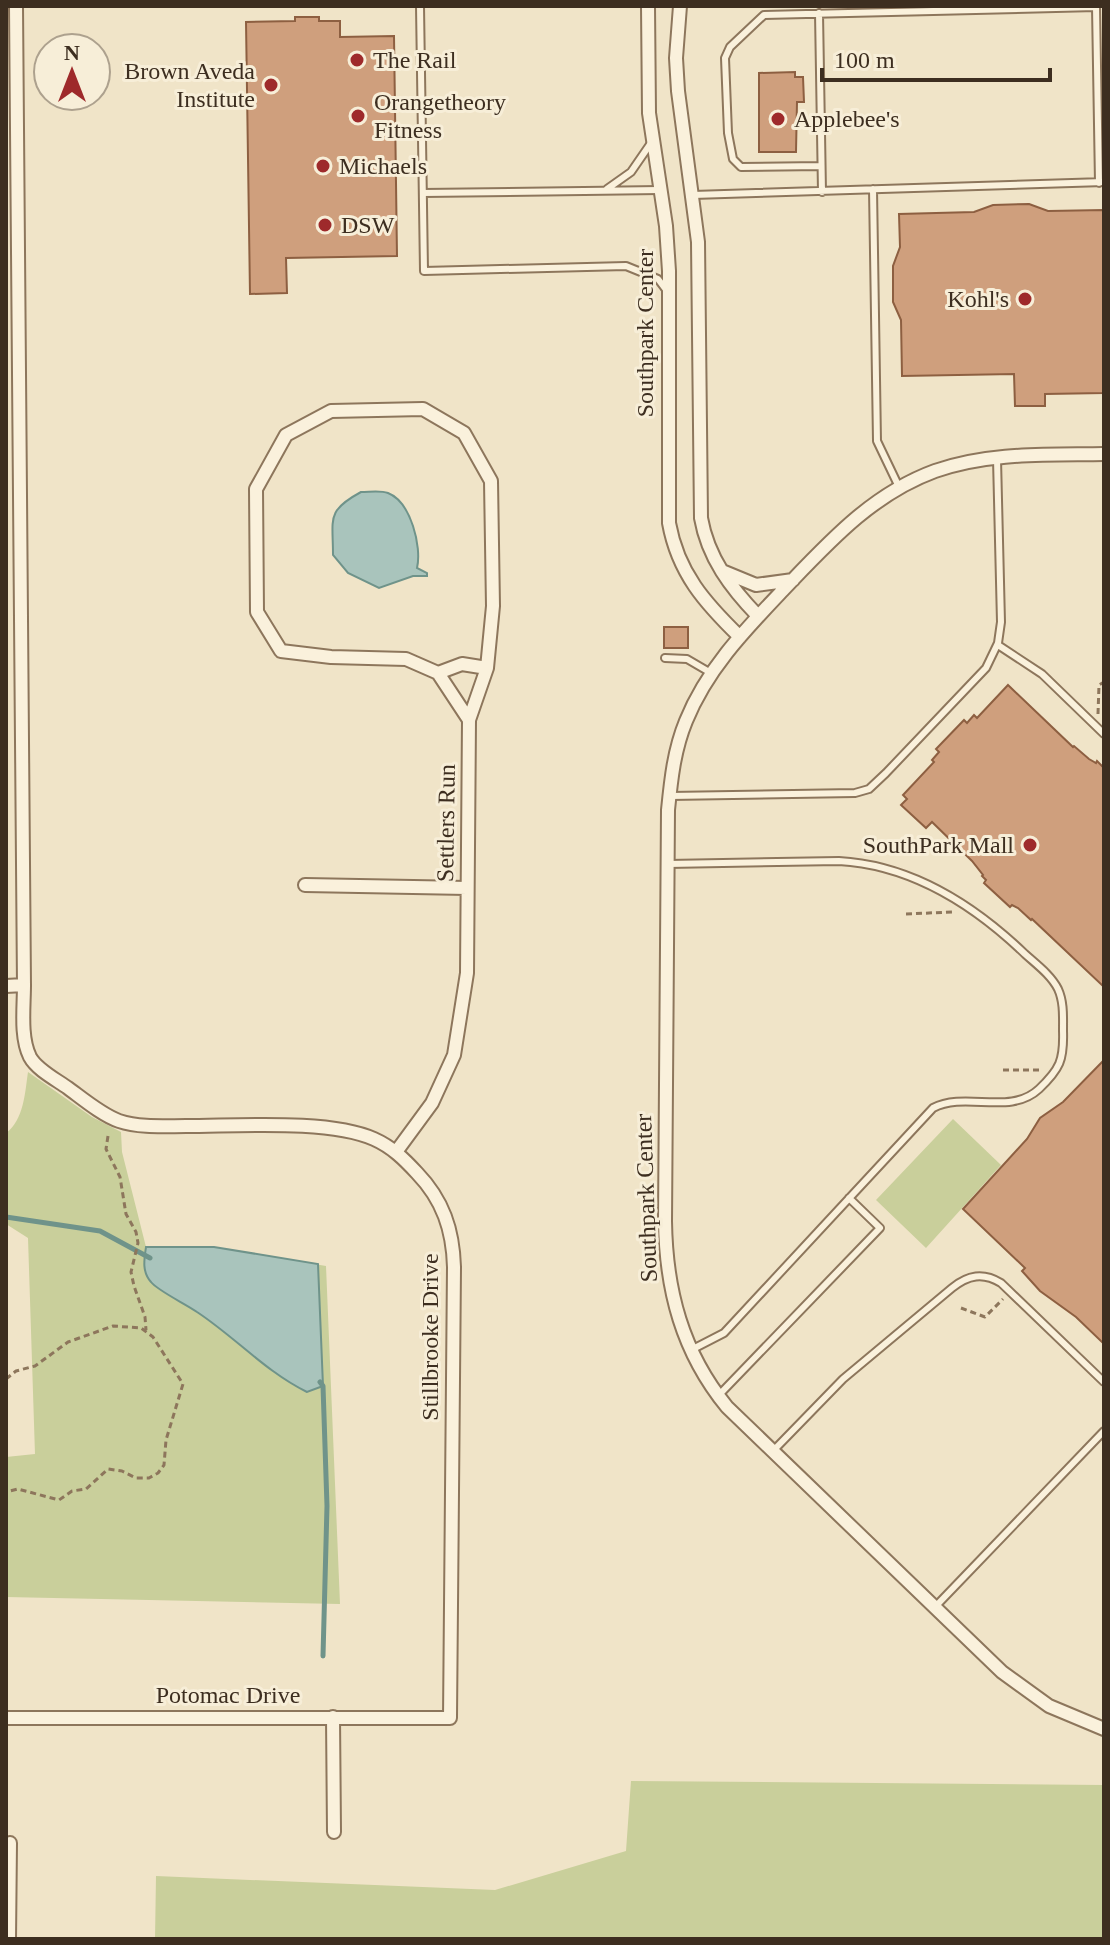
<svg xmlns="http://www.w3.org/2000/svg" width="1110" height="1945" font-family="Georgia,serif">
<rect width="100%" height="100%" fill="#f0e4c8"/>
<!-- green -->
<path fill="#c9cf9b" d="M28,1072L92,1117L121,1132L122,1152L146,1247H214L326,1266L340,1604L6,1597V1457L35,1454L28,1238L6,1224V1133C24,1120 25,1092 28,1072Z
M953,1119L1001,1165L926,1248L876,1200Z
M631,1781L1104,1785V1939H155L156,1876L495,1890L626,1851Z"/>
<!-- water -->
<path fill="#a9c4bc" stroke="#6f938a" stroke-width="2" d="M361,492C370,492 380,490 388,493C411,502 422,547 417,568L427,573V576H413L379,588L348,573L333,555C333,518 326,511 361,492Z
M146,1247H214L318,1264L323,1386L307,1392C266,1372 235,1337 197,1312C186,1304 158,1291 151,1282C142,1272 144,1260 146,1247Z"/>
<g fill="none" stroke-linecap="round" stroke-linejoin="round">
<!-- stream -->
<path stroke="#6f938a" stroke-width="5" d="M6,1217L100,1231L150,1258
M320,1382L323,1386L327,1506L323,1656"/>
</g>
<!-- building -->
<path fill="#cf9f7d" stroke="#8d5f41" stroke-width="2" d="M295,17H319V21H340V37L394,36L397,256L286,258L287,293L250,294L246,22L295,21Z
M795,72V77H803L804,102H797L796,152H759V73Z
M1029,204L1048,211L1104,210V393L1045,394V406H1015L1014,374L902,376L901,320L893,302V266L900,247L899,214L974,212L993,205Z
M664,627H688V648H664Z
M1008,685L1073,747L1074,746L1089,759L1096,763L1097,761L1104,768V987L1032,919L1031,920L1018,908L1012,905L1010,907L984,883L986,880L982,876L983,875L972,861L932,822L926,828L901,805L907,799L903,795L934,762L932,760L939,752L936,749L964,720L967,723L974,715L977,718Z
M1104,1060V1344L1076,1317L1040,1291L1022,1271L1025,1268L963,1209L1027,1139L1040,1118L1063,1102Z"/>
<g fill="none" stroke-linecap="round" stroke-linejoin="round">
<!-- service casing -->
<g stroke="#8d765c" stroke-width="10">
<path id="service" d="M420,6L424,271L626,266L658,279L667,291
M819,13L822,192
M821,166L741,167L733,159L728,133L725,58L730,47L764,15L1096,7L1099,183
M607,189L631,172L651,143
M873,189L877,441L899,487
M423,193L660,190
M693,195L1104,182
M998,645L1042,674L1104,734
M665,658L687,659L711,673
M670,796L855,793L869,789L886,773L986,668L998,643L1001,622L997,459
M668,864L839,861C911,865 974,905 1025,954C1036,964 1051,975 1058,989C1064,1002 1063,1017 1063,1031C1064,1060 1060,1069 1039,1089C1010,1116 966,1091 933,1108L724,1333L691,1350
M718,1396L880,1228L849,1198
M772,1452L843,1379L952,1288C968,1275 983,1272 1001,1283L1104,1382
M935,1607L1104,1431"/>
</g>
<!-- minor casing -->
<g stroke="#8d765c" stroke-width="16">
<path id="minor" d="M648,6L649,113L666,226L669,271V523C678,573 705,603 740,637
M680,6L676,58L678,91L698,242L701,518C708,558 731,588 758,616
M1104,454C1047,455 989,452 935,471C872,494 829,542 783,590C745,630 707,669 686,721C674,750 671,780 668,810L665,1221C666,1290 682,1352 727,1407L1002,1672L1049,1706L1104,1729
M722,571L756,585L793,580
M438,673L462,664L487,668
M305,885L467,888
M6,986L24,985
M396,1152L432,1103L454,1055L467,973L469,720L487,668L493,606L491,481L464,433L423,409L331,411L286,435L256,489L257,612L281,651L331,657L406,659L438,673L469,720
M333,1717L334,1832
M6,1718H450L454,1267C453,1230 443,1200 417,1173C404,1159 392,1147 374,1139C330,1119 237,1126 186,1126C165,1126 140,1128 119,1121C102,1115 83,1099 68,1088C57,1080 37,1070 30,1057C20,1037 24,1007 24,985L16,6
M9,1939L10,1843"/>
</g>
<!-- path -->
<path stroke="#8d765c" stroke-width="3" stroke-dasharray="6 4" stroke-linecap="butt" d="M1098,714L1099,685L1104,682
M906,914L952,912
M1003,1070H1042
M108,1136L106,1149L120,1177L126,1214L136,1232L138,1243L131,1272L134,1286L145,1317L146,1330
M961,1308L985,1317L1003,1299
M6,1379L16,1371L35,1366L68,1342L113,1326L141,1328L153,1337L183,1384L166,1440L164,1465L158,1473L149,1478H136L122,1471L108,1469L86,1489L72,1491L59,1500L18,1489L6,1492"/>
<!-- service -->
<use href="#service" stroke="#faf1dc" stroke-width="6"/>
<!-- minor -->
<use href="#minor" stroke="#faf1dc" stroke-width="12"/>
</g>
<!-- markers -->
<g fill="#9e2a2b" stroke="#f7eed8" stroke-width="3">
<circle cx="357" cy="60" r="8"/>
<circle cx="271" cy="85" r="8"/>
<circle cx="358" cy="116" r="8"/>
<circle cx="778" cy="119" r="8"/>
<circle cx="323" cy="166" r="8"/>
<circle cx="325" cy="225" r="8"/>
<circle cx="1025" cy="299" r="8"/>
<circle cx="1030" cy="845" r="8"/>
</g>
<g text-anchor="middle" dominant-baseline="central" stroke-width="6" stroke-linejoin="round" paint-order="stroke">
<!-- poi labels -->
<g font-size="24" fill="#3d2e20" stroke="#f7eed8" text-anchor="start">
<text x="373" y="60">The Rail</text>
<text x="255" y="71" text-anchor="end">Brown Aveda<tspan x="255" dy="28">Institute</tspan></text>
<text x="374" y="102">Orangetheory<tspan x="374" dy="28">Fitness</tspan></text>
<text x="794" y="119">Applebee's</text>
<text x="339" y="166">Michaels</text>
<text x="341" y="225">DSW</text>
<text x="1009" y="299" text-anchor="end">Kohl's</text>
<text x="1014" y="845" text-anchor="end">SouthPark Mall</text>
</g>
<!-- street labels -->
<g font-size="24" fill="#3d2e20" stroke="#f7eed8">
<text transform="translate(645 333) rotate(-90)">Southpark Center</text>
<text transform="translate(446 823) rotate(-89)">Settlers Run</text>
<text transform="translate(646 1198) rotate(-92)">Southpark Center</text>
<text transform="translate(430 1337) rotate(-90)">Stillbrooke Drive</text>
<text x="228" y="1695">Potomac Drive</text>
</g>
</g>
<!-- border -->
<rect width="1110" height="1945" fill="none" stroke="#3d2e20" stroke-width="16"/>
<!-- north arrow -->
<g transform="translate(72 72)"><circle r="38" fill="#f7eed8" stroke="#ada18e" stroke-width="2"/>
<path d="M0-6L14 30L0 20L-14 30Z" fill="#9e2a2b"/>
<text y="-12" font-size="22" font-weight="bold" text-anchor="middle" fill="#3d2e20">N</text>
</g>
<!-- scale -->
<path d="M822 68v12h228v-12" fill="none" stroke="#3d2e20" stroke-width="4"/>
<text x="834" y="68" font-size="24" fill="#3d2e20" stroke="#f7eed8" stroke-width="6" paint-order="stroke">100 m</text>
</svg>
